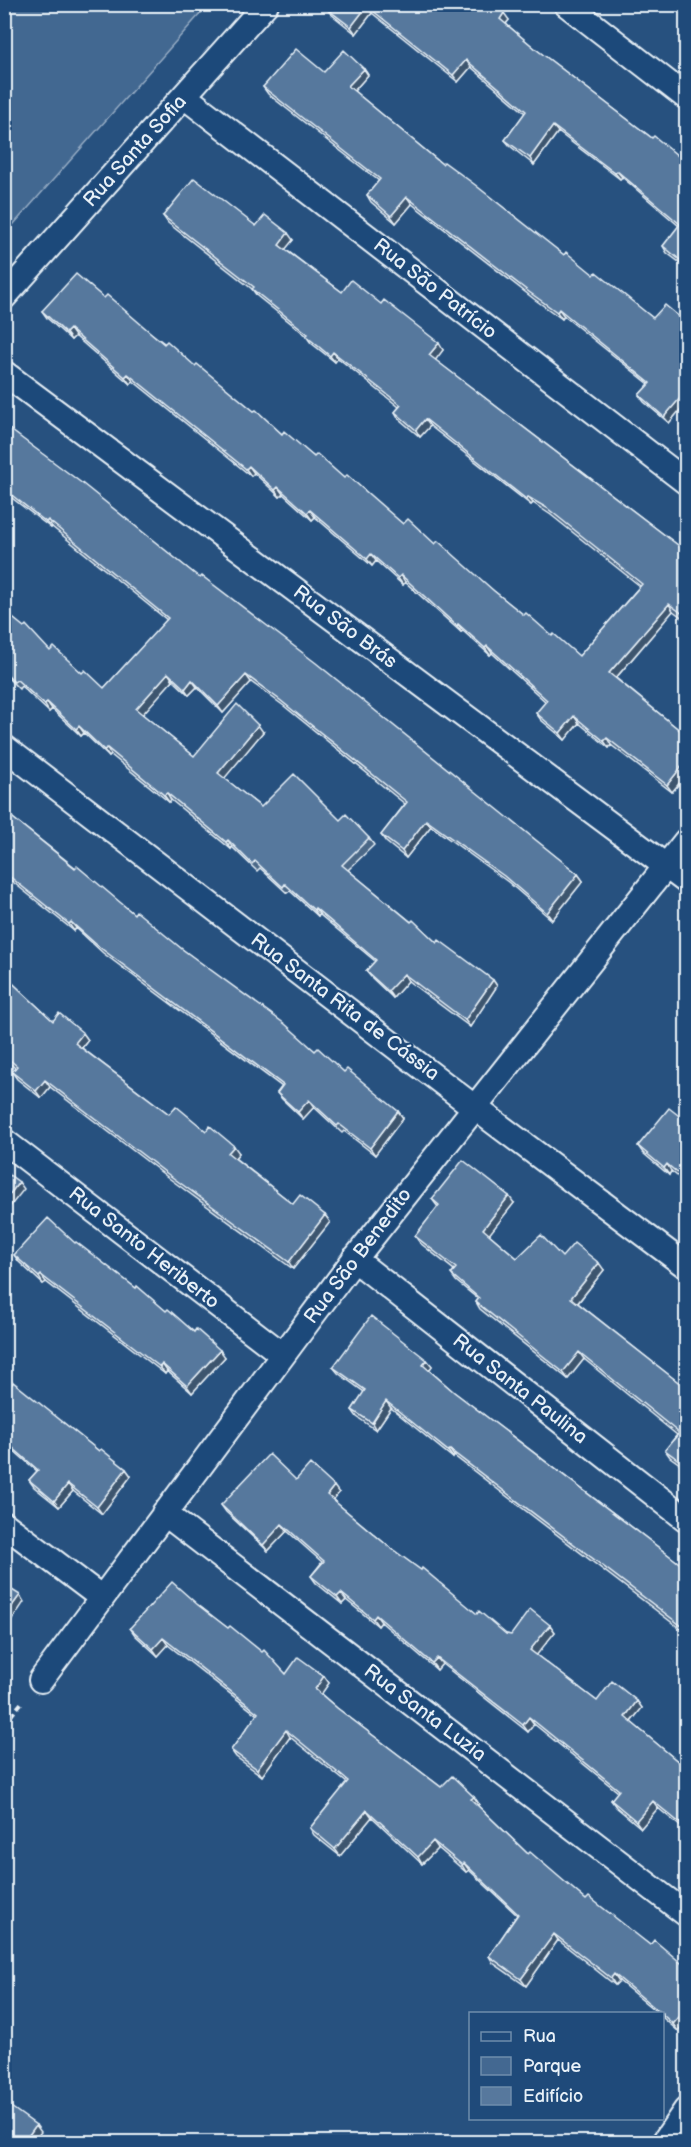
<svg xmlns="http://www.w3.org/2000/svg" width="691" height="2147" font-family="'Balsamiq Sans',sans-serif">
<rect width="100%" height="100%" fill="#27517f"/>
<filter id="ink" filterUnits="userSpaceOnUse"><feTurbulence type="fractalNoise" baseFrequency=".0167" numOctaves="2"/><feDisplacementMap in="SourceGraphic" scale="12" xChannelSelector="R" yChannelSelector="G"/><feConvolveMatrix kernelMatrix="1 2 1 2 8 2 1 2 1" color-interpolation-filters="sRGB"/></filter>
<g filter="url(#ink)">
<!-- green -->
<path fill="#436891" stroke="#96acc4" stroke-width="1.5" d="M5,4L208,5L5,234L4,5Z"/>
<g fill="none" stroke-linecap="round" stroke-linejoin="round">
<!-- minor casing -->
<g stroke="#e8f1f8" stroke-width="28">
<path id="minor" d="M566,4L686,97
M184,96L686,482
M4,297L266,4
M4,373L686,881
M4,747L474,1107L686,1266
M4,1141L283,1355
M354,1259L686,1519
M164,1513L686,1914
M4,1524L102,1598
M41,1680L350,1265L686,841
M664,2142L686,2110"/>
</g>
<!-- path -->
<path stroke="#e8f1f8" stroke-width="4" stroke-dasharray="6 4.5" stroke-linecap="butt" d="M4,1724L23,1701"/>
<!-- minor -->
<use href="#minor" stroke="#1f4a7a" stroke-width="24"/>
</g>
<!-- wall -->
<path fill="#4b6787" stroke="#e8f1f8" stroke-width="1.5" d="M493,4L509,20L506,24L537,50L652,138L683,160L687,156V268L667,253L663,246L679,226L622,177L620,179L558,132L534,165L510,146L505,140L525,113L471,67L458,82L372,13L356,34L331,14L326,8Z
M364,69L368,75L354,91L442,164L564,255L594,275L653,318L687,323V405L685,404L669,423L644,402L639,395L649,384L564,316L562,319L534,299L412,204L396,223L371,202L367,195L379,181L268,94L263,87L324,72Z
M163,216L256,226L293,240L285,249L342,292L381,304L443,350L435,360L687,552V621L673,611L616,678L687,736V774L672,792L611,745L609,748L579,723L565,740L541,720L536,713L546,702L492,653L490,655L463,631L461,632L405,582L403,585L376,561L372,566L315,517L312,520L283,494L280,497L254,473L251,476L133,381L130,384L75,336L71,340L47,318L42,311L104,298L195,366L282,434L344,478L403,524L435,544L524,615L579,656L640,586L551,515L533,503L531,505L430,426L420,437L399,419L395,412L399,407L338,358L335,362L311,343L306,336H307L257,296L252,289L168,223Z
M4,425L578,874L583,881L552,920L508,882L431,826L406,858L386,842L381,835L405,804L284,706L251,682L223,713L197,687L189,695L173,680L142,714L194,756L263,732L224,778L261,807L340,820L369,838L374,845L348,870L437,943L493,980L497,986L470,1027L408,981L393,998L371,977L366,971L375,961L320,915L318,916L290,891L287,893L260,868L257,871L232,847L231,849L171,800L169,802L111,755L109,757L84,733L81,736L52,709L49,712L21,686L19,689L4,674V611L50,651L104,688L167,620L52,527L51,528L4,492Z
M4,811L134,914L182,949L315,1051L398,1111L403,1118L375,1155L344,1131L342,1133L314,1107L303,1119L282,1099L277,1093L282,1087L103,953L76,928L74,931L4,875Z
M4,975L53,1021L83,1033L88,1040L82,1048L169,1114L206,1131L239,1153L235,1158L293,1204L325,1215L330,1222L293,1269L170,1179L50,1087L41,1098L17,1079L12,1072L15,1068L4,1058Z
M687,1122V1184L671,1171L669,1175L643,1153L638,1146Z
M432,1199L514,1203L489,1234L517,1258L562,1257L604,1270L578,1303L687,1389V1469L670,1457L665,1450L677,1435L584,1359L568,1379L480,1309L476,1302L478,1299L456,1281L451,1274L454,1270L420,1243L415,1236L438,1207Z
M75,1243L194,1332L225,1357L192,1393L167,1371L165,1374L46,1282L43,1284L19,1262L14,1255Z
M427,1360L432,1366L429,1370L454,1392L687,1569V1634L454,1456L453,1458L391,1408L376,1430L357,1417L352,1410L364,1392L338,1373L333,1367Z
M4,1377L12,1384L99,1451L126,1469L131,1476L102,1514L73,1491L59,1507L34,1487L29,1480L37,1471L4,1442Z
M296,1480L339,1493L333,1500L388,1546L477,1614L506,1634L511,1635L550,1625L555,1632L536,1655L597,1701H637L642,1708L631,1722L687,1769V1832L658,1808L641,1828L616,1807L611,1800L618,1792L534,1724L528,1732L442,1664L437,1670L381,1622L378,1626L346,1600L342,1604L316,1583L311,1576L322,1562L287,1531L268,1551L226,1512L221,1505Z
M198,1605L286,1674L324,1676L329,1683L321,1694L337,1708L441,1787L474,1797L479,1804L477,1805L528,1854L586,1900L650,1945L687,1968V2021L678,2031L663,2018V2013H658L619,1981L615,1985L558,1940L526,1986L493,1963L489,1956L517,1915L469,1870L466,1872L438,1848L422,1864L372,1817L340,1856L314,1835L310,1828L347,1783L290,1737L262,1776L236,1757L231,1750L257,1715L168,1645L158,1656L135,1635L130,1628Z"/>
<!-- shaded-wall -->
<path fill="#3d546e" stroke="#e8f1f8" stroke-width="1.5" d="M367,6L372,13L356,34L351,27Z
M504,13L509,20L504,26L500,19Z
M466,60L471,67L458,82L453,75Z
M364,69L368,75L353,92L348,86Z
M553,126L558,132L534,165L530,158Z
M617,171L622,177L620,179L615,173Z
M407,197L412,204L396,223L391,216Z
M288,233L293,240L284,251L279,245Z
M559,309L564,316L562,319L557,312Z
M70,329L75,336L71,340L66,333Z
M439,343L443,350L434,362L429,355Z
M333,352L338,358L335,362L330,356Z
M128,374L133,381L130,384L125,377Z
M681,397L685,404L669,423L664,417Z
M425,419L430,426L420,437L416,430Z
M249,466L254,473L251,476L246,469Z
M278,487L283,494L280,497L275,490Z
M528,497L533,503L531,505L526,499Z
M310,510L315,517L312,520L307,513Z
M48,520L52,527L51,528L46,522Z
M371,554L376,561L372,566L367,559Z
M401,575L405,582L403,585L398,578Z
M669,604L673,611L614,680L609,673Z
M458,624L463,631L461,632L457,626Z
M487,646L492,653L490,655L485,648Z
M168,673L173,680L141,716L136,709Z
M246,675L251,682L223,713L218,706Z
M192,680L197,687L189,695L185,689Z
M47,702L52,709L49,712L45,705Z
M574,716L579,723L565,740L560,733Z
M258,725L263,732L223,780L218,773Z
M79,726L84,733L81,736L76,729Z
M607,738L611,745L609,748L604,741Z
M107,748L111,755L109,757L104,750Z
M687,760V774L672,792L667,785Z
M167,793L171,800L169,802L164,795Z
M426,820L431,826L406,858L402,851Z
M228,840L232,847L231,849L226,842Z
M578,874L583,881L552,920L547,913Z
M315,908L320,915L318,916L314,910Z
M71,922L76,928L74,931L69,924Z
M404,974L408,981L393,998L388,991Z
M493,980L497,986L470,1027L465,1020Z
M83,1033L88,1040L80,1050L75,1043Z
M45,1080L50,1087L41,1098L36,1091Z
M309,1100L314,1107L303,1119L298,1112Z
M398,1111L403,1118L375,1155L370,1148Z
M234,1146L239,1153L233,1160L228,1153Z
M667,1164L671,1171L669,1175L664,1168Z
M19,1182L24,1189L4,1214V1202Z
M509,1196L514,1203L488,1236L483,1229Z
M325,1215L330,1222L293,1269L289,1262Z
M599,1263L604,1270L576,1305L571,1298Z
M41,1275L46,1282L43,1284L39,1277Z
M220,1350L225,1357L192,1393L187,1386Z
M579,1352L584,1359L568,1379L563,1372Z
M427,1360L432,1366L428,1372L423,1365Z
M162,1364L167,1371L165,1374L160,1367Z
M386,1401L391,1408L376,1430L372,1423Z
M450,1450L454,1456L453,1458L448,1451Z
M126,1469L131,1476L102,1514L97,1507Z
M68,1484L73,1491L59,1507L54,1501Z
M334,1486L339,1493L331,1502L327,1495Z
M282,1524L287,1531L268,1551L263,1545Z
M341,1593L346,1600L342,1604L337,1597Z
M20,1595L24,1602L6,1629L4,1627V1617Z
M376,1615L381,1622L378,1626L373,1619Z
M550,1625L555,1632L535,1657L530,1650Z
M163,1638L168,1645L158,1656L153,1649Z
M437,1658L442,1664L437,1670L432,1663Z
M324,1676L329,1683L320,1696L315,1689Z
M637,1701L642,1708L629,1724L625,1717Z
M529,1717L534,1724L528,1732L523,1725Z
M286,1730L290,1737L262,1776L257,1769Z
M474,1797L479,1804L476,1806L471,1799Z
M653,1801L658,1808L641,1828L636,1821Z
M367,1810L372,1817L340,1856L335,1849Z
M433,1841L438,1848L422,1864L418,1857Z
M464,1863L469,1870L466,1872L462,1865Z
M554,1934L558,1940L526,1986L521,1979Z
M614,1974L619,1981L615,1985L611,1978Z
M687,2008V2021L678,2031L673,2024Z
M36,2125L41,2132L33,2142H24Z"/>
<!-- building -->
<path fill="#57789d" stroke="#e8f1f8" stroke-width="1.5" d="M329,4H493L504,13L500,19L537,50L652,138L654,136L683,160L687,156V262L685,264L663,246L680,224L617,171L615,173L553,126L530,158L505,140L526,111L466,60L453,75L367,6L351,27L326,8Z
M296,49L324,72L344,50L364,69L348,86L442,164L444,162L474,184L564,255L566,252L594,275L596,272L653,318L665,305L687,323V402L681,397L664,417L639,395L650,383L559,309L557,312L529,292L407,197L391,216L367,195L380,179L263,87Z
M194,178L256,226L265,215L288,233L279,245L342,292L351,280L381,304L384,300L439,343L429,355L687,552V617L669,604L609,673L687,736V760L667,785L607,738L604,741L574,716L560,733L536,713L547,700L487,646L485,648L458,624L457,626L401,575L398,578L371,554L367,559L310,510L307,513L278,487L275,490L249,466L246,469L128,374L125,377L70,329L66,333L42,311L76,274L104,298L107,295L164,344L167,341L195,366L197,364L254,411L256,410L282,434L284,431L314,457L317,454L344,478L347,475L403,524L408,519L435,544L438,541L494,591L524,615L526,613L552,636L554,634L579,656L642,584L547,508L528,497L526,499L425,419L416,430L395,412L401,405L333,352L330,356L306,336L308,334L252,289L254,287L163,216Z
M4,425L83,484L200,578L202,576L316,663L578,874L547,913L504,876L426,820L402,851L381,835L407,802L280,700L246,675L218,706L192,680L185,689L168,673L136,709L194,756L237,704L258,725L218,773L261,807L294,774L340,820L346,814L369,838L342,865L411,922L413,920L437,943L439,940L493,980L465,1020L404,974L388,991L366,971L376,960L315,908L314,910L285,884L283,887L255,861L252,864L228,840L226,842L167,793L164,795L107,748L104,750L79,726L76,729L47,702L45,705L17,680L14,682L4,672V611L24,627L26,625L50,651L54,647L82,673L85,670L104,688L168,618L48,520L46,522L4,489Z
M4,811L75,868L77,866L134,914L136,911L182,949L285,1024L315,1051L318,1048L344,1072L347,1069L398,1111L370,1148L339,1124L337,1126L309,1100L298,1112L277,1093L283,1085L98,946L71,922L69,924L4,872Z
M4,975L53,1021L59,1013L83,1033L75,1043L169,1114L176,1106L206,1131L210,1126L234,1146L228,1153L293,1204L300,1195L325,1215L289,1262L165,1172L45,1080L36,1091L12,1072L17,1066L4,1055Z
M669,1108L687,1122V1181L667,1164L664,1168L638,1146Z
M463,1160L509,1196L483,1229L517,1258L541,1235L562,1257L574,1243L599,1263L571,1298L687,1389V1466L665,1450L679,1433L579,1352L563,1372L476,1302L479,1298L451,1274L456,1268L415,1236L439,1205L432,1199Z
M4,1171L19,1182L4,1202Z
M48,1218L75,1243L76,1242L136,1288L137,1286L166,1311L168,1309L194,1332L196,1329L220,1350L187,1386L162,1364L160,1367L41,1275L39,1277L14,1255Z
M371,1316L427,1360L423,1365L454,1392L687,1569V1630L450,1450L448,1451L386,1401L372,1423L352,1410L365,1390L333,1367Z
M4,1377L12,1384L13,1382L99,1451L101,1449L126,1469L97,1507L68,1484L54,1501L29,1480L38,1470L4,1440Z
M269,1454L296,1480L310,1464L334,1486L327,1495L388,1546L421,1570L422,1568L477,1614L479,1611L506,1634L511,1635L530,1609L550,1625L530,1650L597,1701L612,1681L637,1701L625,1717L687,1769V1829L653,1801L636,1821L611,1800L619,1790L529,1717L523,1725L437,1658L432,1663L376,1615L373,1619L341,1593L337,1597L311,1576L324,1561L282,1524L263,1545L221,1505Z
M172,1582L198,1605L228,1628L230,1626L262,1652L264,1650L286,1674L298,1657L324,1676L315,1689L337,1708L441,1787L452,1776L474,1797L471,1799L528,1854L530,1852L586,1900L589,1897L650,1945L654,1940L687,1968V2008L673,2024L663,2015V2013H661L614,1974L611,1978L554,1934L521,1979L489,1956L518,1914L464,1863L462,1865L433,1841L418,1857L367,1810L335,1849L310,1828L348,1781L286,1730L257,1769L231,1750L258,1713L163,1638L153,1649L130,1628Z
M4,1585L20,1595L4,1617Z
M4,2102L36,2125L24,2142H4Z
M687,2131V2142H678Z"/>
</g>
<g text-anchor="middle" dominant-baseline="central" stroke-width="4.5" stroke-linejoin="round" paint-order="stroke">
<!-- street labels -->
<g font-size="20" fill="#e8f1f8" stroke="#1f4a7a">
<text transform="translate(135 151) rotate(-48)">Rua Santa Sofia</text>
<text transform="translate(435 289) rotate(38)">Rua São Patrício</text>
<text transform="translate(345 627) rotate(37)">Rua São Brás</text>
<text transform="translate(345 1007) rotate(37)">Rua Santa Rita de Cássia</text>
<text transform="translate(144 1248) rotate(38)">Rua Santo Heriberto</text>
<text transform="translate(358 1256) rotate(-53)">Rua São Benedito</text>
<text transform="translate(520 1389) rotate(38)">Rua Santa Paulina</text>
<text transform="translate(425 1713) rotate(37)">Rua Santa Luzia</text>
</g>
</g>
<!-- margin -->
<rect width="691" height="2147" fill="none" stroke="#1f4a7a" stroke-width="24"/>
<rect x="12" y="12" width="667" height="2123" fill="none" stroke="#e8f1f8" stroke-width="2" filter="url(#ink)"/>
<!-- legend -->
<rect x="469" y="2012" width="195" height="108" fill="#1f4a7a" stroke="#6f8dac" stroke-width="1.5"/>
<rect x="481" y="2032" width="30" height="9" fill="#1f4a7a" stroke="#6f8dac" stroke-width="1.5"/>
<text x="523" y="2042" font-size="18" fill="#e8f1f8">Rua</text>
<rect x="481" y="2057" width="30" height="18" fill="#436891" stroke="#6f8dac" stroke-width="1.5"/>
<text x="523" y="2072" font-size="18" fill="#e8f1f8">Parque</text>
<rect x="481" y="2087" width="30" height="18" fill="#57789d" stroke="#6f8dac" stroke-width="1.5"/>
<text x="523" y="2102" font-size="18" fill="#e8f1f8">Edifício</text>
</svg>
